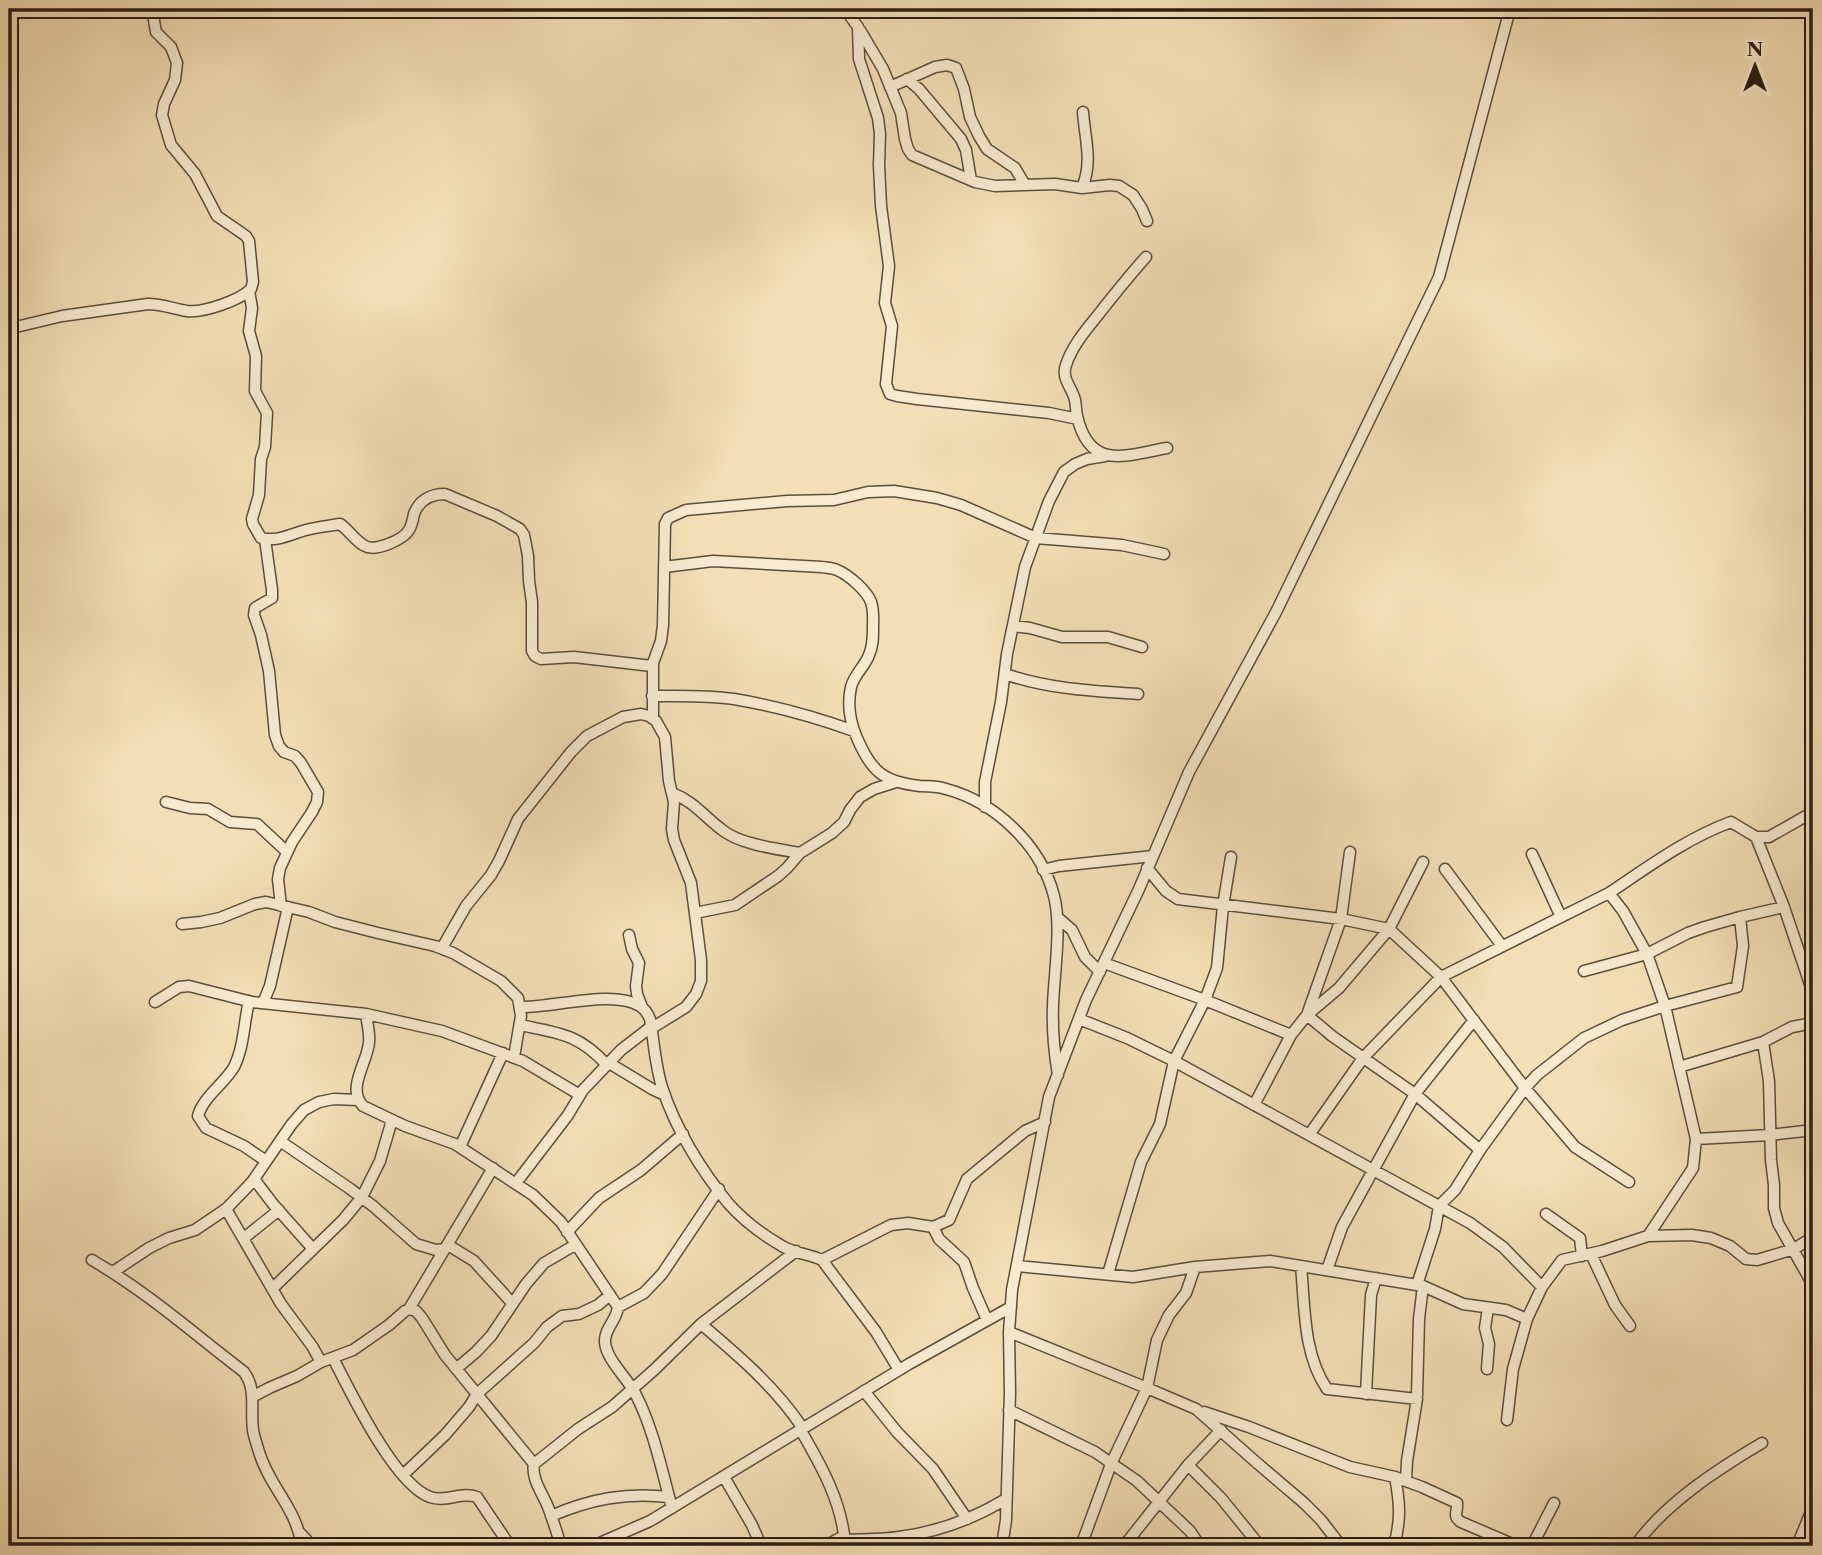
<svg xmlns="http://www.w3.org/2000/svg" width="1822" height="1555" font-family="'Libre Caslon Text',serif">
<rect width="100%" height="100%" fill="#f3dfb5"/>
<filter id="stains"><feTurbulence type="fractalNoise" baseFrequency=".00286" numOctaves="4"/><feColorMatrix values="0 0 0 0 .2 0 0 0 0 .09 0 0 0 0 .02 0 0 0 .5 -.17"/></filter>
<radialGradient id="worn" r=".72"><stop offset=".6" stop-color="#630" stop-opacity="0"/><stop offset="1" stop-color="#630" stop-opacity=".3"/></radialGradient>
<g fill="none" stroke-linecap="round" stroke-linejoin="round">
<!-- street casing -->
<g stroke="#5c4e3d" stroke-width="13">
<path id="street" d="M845,9L858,27L859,59L878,118L880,134L879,165L881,206L889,266L885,303L892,326L886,384L890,394L897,396L917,399L1049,413L1078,419
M860,30L883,69L901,113L905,139L908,149L912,155L975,182L995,186L1055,184L1082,188L1110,185L1119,186L1133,195L1142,209L1147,221
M907,79L919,89L961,139L966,150L971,180
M890,87L935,67L947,65L956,68L964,89L970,117L979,136L987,149L1015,168L1025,185
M1082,188C1093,161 1085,140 1083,112
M1146,257C1129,276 1113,296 1098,315C1086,330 1072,346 1066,365C1061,379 1072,387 1075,400C1076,405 1076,411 1077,416C1090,472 1126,455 1167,448
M249,291L252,308L249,331L256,356L255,391L267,413L265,447L261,459L259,495L252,519L253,524L261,538C278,542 291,534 306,530C317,527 329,526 340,524C349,530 355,541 365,546C375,552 403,540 409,530C412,525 413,519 414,514C419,500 431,494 445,494L497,516L520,529L524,535L528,556L529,581L532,602V651L535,656L541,659L574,657L652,666
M9,326H20L62,316L148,304C162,304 174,309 187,311C204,313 240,300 251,289L253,282L249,241L246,236L217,216L195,174L171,145L162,115L164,104L175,80L177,63L171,47L156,32L152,9
M265,539L272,590V598L255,608L254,615L261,635L269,671L275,735L279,746L284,752L295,756L301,763L318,792L317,802L312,812L292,842L280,868L278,879L281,906
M664,567L713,561L822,567C827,568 833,568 837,570C849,575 867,591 871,602C874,610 873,620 873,629C873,638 873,646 869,655C865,666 854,675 851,687C847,705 850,722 857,738C871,771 883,782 920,786C928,786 937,786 946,789C995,802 1041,845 1054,896C1062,927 1054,973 1053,1006C1052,1030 1054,1051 1058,1075
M1013,626L1030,628L1062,637H1108L1142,647
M1005,674C1048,689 1093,691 1138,694
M652,696C679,696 707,695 734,699C775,706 815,717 854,731
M653,717V663L661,641L663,625L665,524L668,518L686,510L787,501L834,500L868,492L894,491L937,498L961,505L1036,538L1122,545L1164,554
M672,793C693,801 704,816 721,829C738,844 777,849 800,853
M166,802L190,808L208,809L230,822L257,824L287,852
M985,807V782L1001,702L1007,654L1025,567L1049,501L1064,472L1075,464L1087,459L1105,456
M1756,837L1784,907L1813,993
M1532,854L1561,917
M1423,862L1389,929L1339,988L1307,1015L1332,1036L1415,1094L1480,1150
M1147,868L1166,891L1178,899L1341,919L1389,929L1441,977L1525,1088L1575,1147L1629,1182
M1445,869L1502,946
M1043,870L1059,866L1153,856
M695,913L735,905L778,876L787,868L800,853L832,833L844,822L850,810L860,797L874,789L896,782
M1057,917L1072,930L1085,957L1100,972
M182,924L201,922L220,918L255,904L266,902L309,912L335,922L378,933L435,946L453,953L501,981L518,998L521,1016L514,1057
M629,935L632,949L639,963L636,986L637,994L642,1007
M442,948L466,906L491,875L499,861L518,819L571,752L587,736L623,717L641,714L649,716L656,721L665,737L669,781L674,802L672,829L674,840L691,883L701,960V981L696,994L686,1007L652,1028
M1104,963L1205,1000L1291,1035
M1584,971L1647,954L1688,933L1705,927L1740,917L1784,907
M249,1001C244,1022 244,1047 234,1067C224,1084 203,1097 198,1116L206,1128L244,1146L266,1161
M155,1002L179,987L189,986L252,1002L366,1014L442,1031L523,1061L580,1095
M263,1003L270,986L288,907
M521,1007C553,1008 613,989 640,1006C645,1009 648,1014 650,1019C654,1041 655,1065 662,1087C675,1128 701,1170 728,1203C743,1220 763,1235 782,1246C793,1253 809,1254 822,1260L876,1332L899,1370
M366,1014C367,1023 370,1033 369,1042C368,1062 346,1088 363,1106L405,1126L455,1144L533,1195L561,1222L618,1307C617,1320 604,1329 605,1342C606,1359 627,1378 635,1393C653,1427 662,1471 672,1508
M1079,1019L1127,1038L1174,1061L1470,1223L1503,1247L1542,1287
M520,1025C559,1033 579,1034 607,1065
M1763,1042L1769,1081L1771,1160L1774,1185V1208L1778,1223L1813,1285
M609,1063L652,1089L665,1095
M1679,1067L1763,1042L1792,1027L1813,1023
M1254,1105L1291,1035L1307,1015L1341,919L1350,852
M1309,1135L1363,1058L1441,977L1609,893
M1696,1139L1770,1135L1813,1130
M280,1141L349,1188L373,1206L416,1244L436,1250L445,1249
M460,1147L503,1053
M254,1179L273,1204L313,1249
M516,1183L568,1115L583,1090L621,1050L652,1026
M226,1209L281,1304L312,1346L321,1362
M1546,1214L1580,1238L1582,1256
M933,1227L939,1239L964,1262L973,1288L987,1320
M567,1232L599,1198L641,1170L683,1134
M1648,1236L1692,1235L1711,1238L1730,1246L1746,1259L1757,1260L1794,1249L1813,1237
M244,1238L279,1210
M448,1245L474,1261L512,1303
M1591,1254L1615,1305L1630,1326
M92,1260C147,1292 193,1333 244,1372C257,1390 250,1409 253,1430C254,1437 257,1445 259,1452C270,1488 296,1507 302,1546
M822,1260L891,1225L908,1223L933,1227L949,1220L967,1179L1025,1131L1045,1122
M1017,1266L1133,1277L1195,1267L1270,1261L1423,1286L1463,1304L1506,1310L1527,1319L1542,1287L1562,1260L1602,1251L1648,1236L1693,1168L1696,1139L1665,1006L1647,954L1623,911L1609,893C1648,867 1687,838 1731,822L1756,837H1769L1813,812
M1301,1266C1305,1307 1303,1354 1327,1389L1417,1399L1407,1461L1406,1481
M1195,1267L1186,1293L1169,1315L1157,1340L1147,1388L1196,1409L1257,1463L1304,1503L1321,1520L1341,1546
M1327,1270L1342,1227L1415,1094L1474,1020
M113,1272L149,1248L169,1238L195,1230L226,1209L252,1182L291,1125L304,1110L319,1102L334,1099L358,1100
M1108,1274L1141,1162L1160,1124L1174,1061L1205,1000L1217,968L1223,906L1231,857
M1417,1285L1435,1229L1439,1206L1455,1190L1480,1150L1525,1088L1537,1075L1584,1038L1622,1020L1665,1006L1737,987L1743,946L1740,917
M272,1289L343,1220L362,1197L380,1161L392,1120
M618,1307L644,1293L662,1274L719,1189
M409,1309L493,1168
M701,1324C739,1356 775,1387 802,1427
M1009,1332L1147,1388L1111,1464L1081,1546
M333,1358C350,1391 395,1485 430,1497C446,1503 461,1491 477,1497L510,1546
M456,1369L476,1352L491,1336L526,1284L544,1263L575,1245
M1487,1369L1489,1344L1485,1328L1488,1308
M864,1391L897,1432L933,1469L967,1519
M1366,1394L1371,1295L1376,1278
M1417,1395L1419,1319L1423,1286
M252,1397L269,1388L297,1376L321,1362L353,1350L389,1325L405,1311L409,1309L416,1311L422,1318L445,1355L534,1464
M1009,1410L1095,1452L1137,1481L1190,1531L1200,1546
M1204,1412L1249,1427L1350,1467L1395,1477L1422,1487L1457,1503C1458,1512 1452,1516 1461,1522L1517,1546
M1507,1420L1513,1369L1527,1319
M800,1429C821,1465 842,1502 845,1544
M1188,1465L1221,1498L1260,1546
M403,1475L445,1435L469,1407L477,1394L534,1343L547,1327L562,1316L579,1314L598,1305L610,1295
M724,1477L752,1525L761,1546
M551,1516C590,1499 627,1492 669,1497
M300,1533L312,1546
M844,1540C862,1539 881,1540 899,1537C938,1532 973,1519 1006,1499
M1002,1545L1027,1546
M561,1546C557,1533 553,1520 548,1507C543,1494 531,1479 534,1464L578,1429L612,1407L654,1370L701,1324L796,1251
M593,1546L650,1521L909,1364L1011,1307
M825,1546L844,1536
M1002,1546L1006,1520L1010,1393L1009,1332L1012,1290L1049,1097L1086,1000L1139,889L1189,772L1276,612L1439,277L1510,9
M1124,1546L1188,1465L1221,1430
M1394,1546C1401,1520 1400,1503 1395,1477
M1532,1546L1554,1503
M1635,1546C1664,1504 1718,1469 1762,1443
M1797,1546L1813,1507"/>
</g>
<!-- street -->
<use href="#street" stroke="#f7eacf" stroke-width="10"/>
</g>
<!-- margin -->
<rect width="1822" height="1555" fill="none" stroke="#f3dfb5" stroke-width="35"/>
<rect x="10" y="10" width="1801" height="1534" fill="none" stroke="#2a1d15" stroke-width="3.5"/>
<rect x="18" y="18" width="1787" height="1520" fill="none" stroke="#2a1d15" stroke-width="2"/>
<!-- north arrow -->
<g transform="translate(1755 66)" stroke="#f7eacf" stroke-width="5" paint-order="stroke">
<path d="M0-5L12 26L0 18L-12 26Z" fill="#2a1d15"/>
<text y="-10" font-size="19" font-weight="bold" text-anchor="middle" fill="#2a1d15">N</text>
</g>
<rect width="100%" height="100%" filter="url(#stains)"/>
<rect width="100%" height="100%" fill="url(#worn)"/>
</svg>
